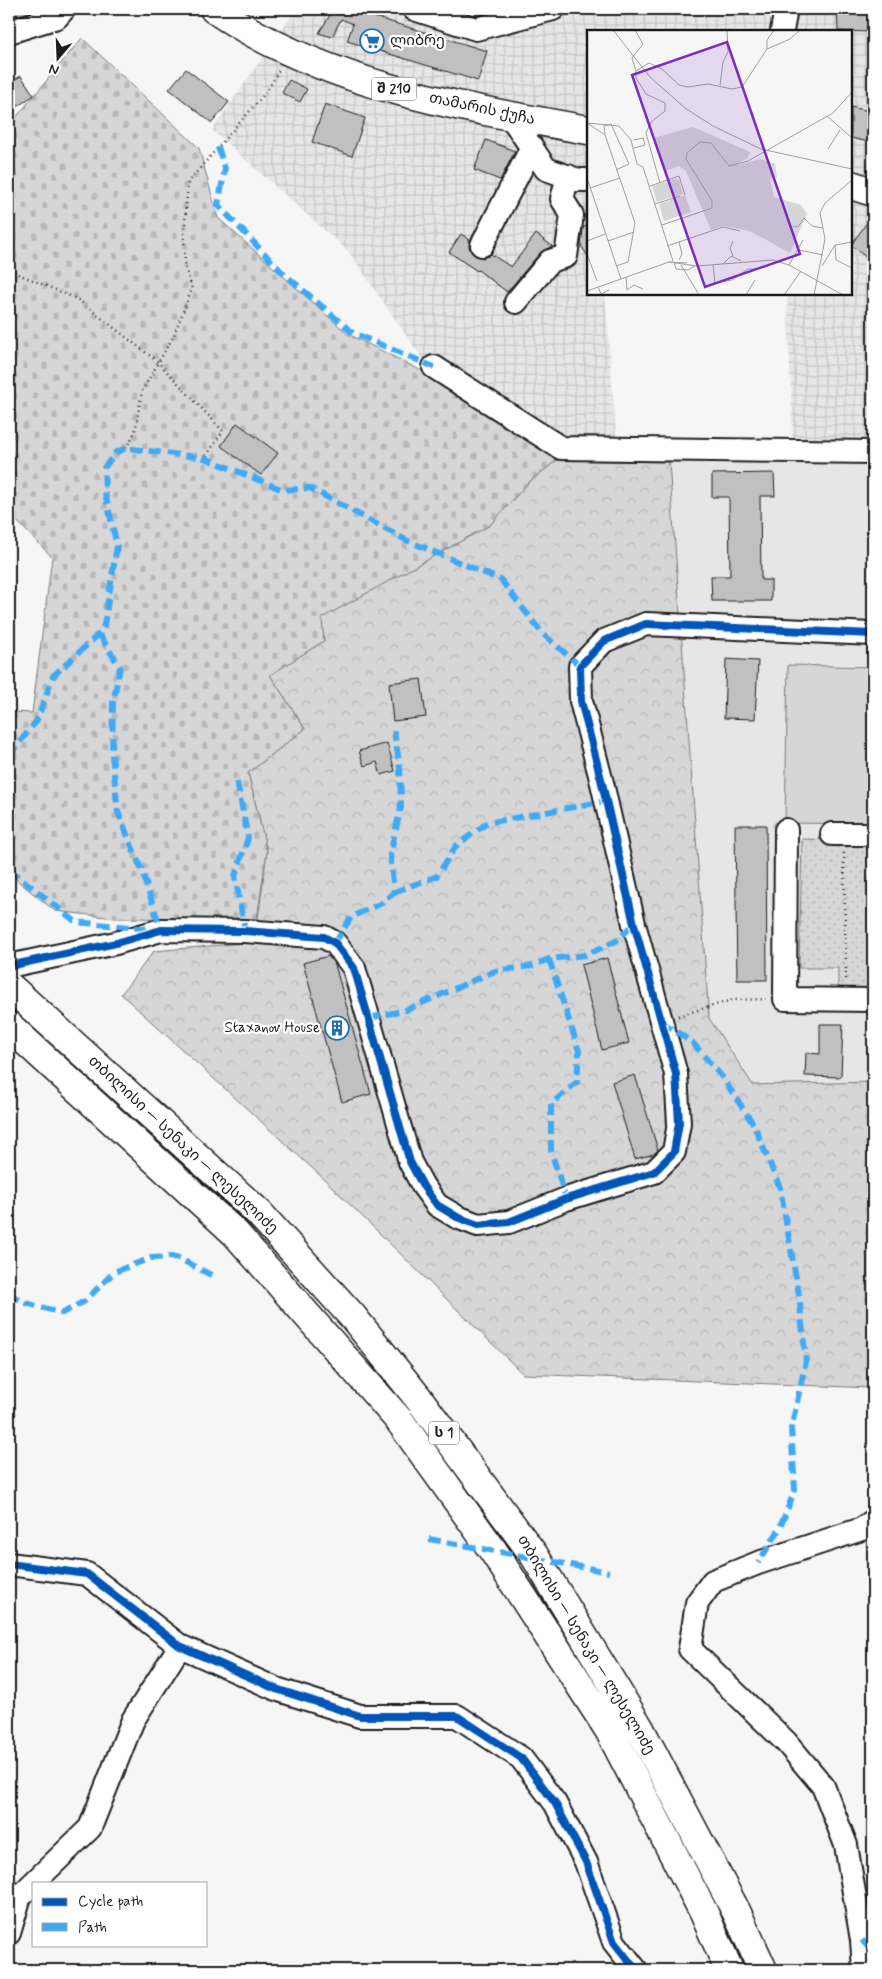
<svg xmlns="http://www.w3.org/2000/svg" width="882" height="1979" font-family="Mynerve,'Noto Sans Georgian',sans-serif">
<defs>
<pattern id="industrial-grid" width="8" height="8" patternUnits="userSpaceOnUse" patternTransform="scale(1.25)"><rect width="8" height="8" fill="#e6e6e6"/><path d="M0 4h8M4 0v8" fill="none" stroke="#c5c5c5"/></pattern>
<pattern id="forest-crowns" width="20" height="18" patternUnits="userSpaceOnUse" patternTransform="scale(1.25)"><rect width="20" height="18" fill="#d6d6d6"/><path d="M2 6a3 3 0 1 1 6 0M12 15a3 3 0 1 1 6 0" fill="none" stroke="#b7b7b7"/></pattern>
<pattern id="cemetery-stones" width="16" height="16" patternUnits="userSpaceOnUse" patternTransform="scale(1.25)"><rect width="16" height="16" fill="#d6d6d6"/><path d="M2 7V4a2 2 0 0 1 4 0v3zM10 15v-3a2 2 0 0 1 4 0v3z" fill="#b7b7b7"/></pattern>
<pattern id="park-dots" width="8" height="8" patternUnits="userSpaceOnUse" patternTransform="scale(1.25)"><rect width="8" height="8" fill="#d6d6d6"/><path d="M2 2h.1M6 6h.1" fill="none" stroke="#b7b7b7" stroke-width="1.8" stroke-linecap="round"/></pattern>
</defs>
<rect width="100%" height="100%" fill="#f6f6f6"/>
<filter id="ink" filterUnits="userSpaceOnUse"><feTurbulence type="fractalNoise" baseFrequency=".02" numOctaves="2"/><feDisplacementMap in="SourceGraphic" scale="10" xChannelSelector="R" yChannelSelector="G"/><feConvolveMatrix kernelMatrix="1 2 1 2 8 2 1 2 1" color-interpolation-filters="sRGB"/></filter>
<g filter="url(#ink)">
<!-- built -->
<path fill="#e6e6e6" d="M667,443L873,444V841L800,968H838L873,993V1082L753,1085L709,1018Z"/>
<!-- industrial -->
<path fill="url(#industrial-grid)" d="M296,9H873V444H793L787,294H851V31H588V294H605L618,461L557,460L436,378L348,251L212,130Z"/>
<!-- forest -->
<path fill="url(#forest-crowns)" stroke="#797979" d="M557,460L669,462L709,1018L753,1085L873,1082V1388L523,1374L323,1178L121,994L154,951L255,942L267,851L248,773L305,729L270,675L324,641L321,618L490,525L529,482Z"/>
<!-- cemetery -->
<path fill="url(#cemetery-stones)" stroke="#797979" d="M82,38L199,148L218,218L348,334L436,378L557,460L529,482L490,525L322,618L324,641L270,675L305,729L248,773L267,851L257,919L115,918L55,911L9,874V712L32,713L52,557L9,513V126Z"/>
<!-- park -->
<path fill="url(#park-dots)" stroke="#797979" d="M802,839L873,841V993L838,992V968H799Z"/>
<!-- pitch -->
<path fill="#d6d6d6" stroke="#797979" d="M788,665L873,667V824L785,823Z"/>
<!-- building -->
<path fill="#c0c0c0" stroke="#1c1c1c" d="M9,9H39L12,17L9,15Z
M316,9H348L487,51L478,81L347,41L353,24L341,19L332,37L319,33L330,15Z
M837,9H873V32L838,31Z
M186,69L229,102L212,123L169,89Z
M21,76L34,95L9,112V83Z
M289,80L307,89L300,102L282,93Z
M325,104L365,118L352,156L312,142Z
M851,107L873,112V143L851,138Z
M486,140L515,151L500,180L474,170Z
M866,224L873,230V263L851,245Z
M588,225V256L581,246L583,228Z
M461,234L470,240L469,246L471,252L476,256L483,258L491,254L511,267L536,234L552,246L540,253L507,292L478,270L477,271L449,252Z
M237,423L278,453L261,475L221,446Z
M774,473L775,496H760L761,580H771V601H712L711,576H730L729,497H712V474Z
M726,659L758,661L755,719L724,718Z
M421,679L426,717L393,721L389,683Z
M387,743L395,771L381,775L377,762L364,766L359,751Z
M735,825H766L767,980H737Z
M328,956L335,965L371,1094L342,1102L303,963Z
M607,958L629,1043L602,1050L581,965Z
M820,1024H843L841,1077L805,1076L806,1053L820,1054Z
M635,1075L658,1150L654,1154L635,1159L612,1082Z"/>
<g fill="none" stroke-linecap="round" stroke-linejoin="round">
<!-- minor casing -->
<g stroke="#1c1c1c" stroke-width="26">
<path id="minor" d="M414,9L476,29L553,9
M782,31L786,9
M9,32L57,17L64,9
M511,117L546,169L578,180H588
M482,245L532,147
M516,302L550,261L566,256L572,215L562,199L568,176
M434,367L561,448L873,452
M786,830L785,999L873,1000
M832,834H873
M9,966L116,943L161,930L245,931L324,937L335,943L354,968L410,1162L423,1186L437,1205L457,1217L478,1225L509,1222L566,1199L654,1172L674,1152L679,1123L676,1074L634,924L602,783L581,701L580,666L604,641L646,624L873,634
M9,1564L87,1574L180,1646L276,1689L360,1716H457L521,1758L555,1803L586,1862L614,1942L636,1970
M9,1933L20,1896L90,1828L133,1720L180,1646
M864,1970L862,1940L846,1845L823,1786L786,1742L690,1649L697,1603L713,1581L758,1563L862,1529L873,1521"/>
</g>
<!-- major casing -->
<g stroke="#1c1c1c" stroke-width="31">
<path id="major" d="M214,9C325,85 458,107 588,130
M851,185L873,192"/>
</g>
<!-- highway casing -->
<g stroke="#1c1c1c" stroke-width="31">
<path id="highway" d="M9,986L258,1212L353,1317L419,1399L534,1555L639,1727L737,1913L763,1970
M9,1026L235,1233L399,1420L494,1552L609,1730L704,1913L729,1970"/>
</g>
<!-- path -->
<path stroke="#1c1c1c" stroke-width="2.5" stroke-dasharray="1 4" stroke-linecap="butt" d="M9,270L77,299L158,362L223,431L205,458
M126,448L135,432L142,391L173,337L192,289L185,266L184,235L188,182L267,91L279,70
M844,853L846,980
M678,1016L732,1000L766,999"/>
<!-- minor -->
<use href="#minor" stroke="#fff" stroke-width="22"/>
<!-- major -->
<use href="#major" stroke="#fff" stroke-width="28"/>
<!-- highway -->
<use href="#highway" stroke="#fff" stroke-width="28"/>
<!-- quiet -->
<path stroke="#3fa9f5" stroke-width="6" stroke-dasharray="12 6" stroke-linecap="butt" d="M218,147L225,169L218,205L282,272L353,333L434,367
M9,756L37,720L53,676L99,634L104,625L117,546L105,493L104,468L115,453L126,448L205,458L283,490L310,488L406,540L501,580L542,633L580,666
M237,782L248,838L235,876L245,931
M9,869L76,922L161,930L142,871L118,812L112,755L113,703L120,667L99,634
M394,892L437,876L456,846L487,823L606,801
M335,943L351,917L382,903L394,892L390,854L401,807L400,768L394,731
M549,959L579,1051L577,1082L551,1104V1151L566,1199
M369,1018L406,1010L495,971L532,966L549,959L585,955L616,941L634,924
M662,1022L692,1042L722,1077L754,1125L780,1188L799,1295L806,1361L791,1429L795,1490L779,1530L758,1563
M9,1294L26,1303L62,1313L85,1301L114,1272L151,1258L176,1257L215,1277
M429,1539L609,1572
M862,1940L873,1953"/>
<!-- cycleway casing -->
<g stroke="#fff" stroke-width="11">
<path id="cycleway" d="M9,966L116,943L161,930L245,931L324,937L335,943L354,968L410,1162L423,1186L437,1205L457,1217L478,1225L509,1222L566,1199L654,1172L674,1152L679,1123L676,1074L634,924L602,783L581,701L580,666L604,641L646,624L873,634
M9,1564L87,1574L180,1646L276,1689L360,1716H457L521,1758L555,1803L586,1862L614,1942L636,1970"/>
</g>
<!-- cycleway -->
<use href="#cycleway" stroke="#0057b8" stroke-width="8"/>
</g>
</g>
<!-- icons -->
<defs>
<g id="supermarket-ring" transform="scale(1.25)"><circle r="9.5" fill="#fff" stroke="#1f6fb2" stroke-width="1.5"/><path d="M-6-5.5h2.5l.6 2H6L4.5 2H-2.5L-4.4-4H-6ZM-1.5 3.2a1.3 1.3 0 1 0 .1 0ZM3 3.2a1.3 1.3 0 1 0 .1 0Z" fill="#1f6fb2"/></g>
<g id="building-ring" transform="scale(1.25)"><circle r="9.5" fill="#fff" stroke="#1f6fb2" stroke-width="1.5"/><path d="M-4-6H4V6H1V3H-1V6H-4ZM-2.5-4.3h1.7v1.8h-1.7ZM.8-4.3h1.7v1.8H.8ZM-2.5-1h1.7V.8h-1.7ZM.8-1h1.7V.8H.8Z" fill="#1f6fb2"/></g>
</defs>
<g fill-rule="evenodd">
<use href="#supermarket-ring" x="372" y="41"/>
<use href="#building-ring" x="337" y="1028"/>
</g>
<g text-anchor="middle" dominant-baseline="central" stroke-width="4.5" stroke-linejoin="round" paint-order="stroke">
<!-- shield labels -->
<g fill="#fff" stroke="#606060" stroke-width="1">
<rect x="371.5" y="77.5" width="45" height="23" rx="4"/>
<rect x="429" y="1421.5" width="30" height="23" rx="4"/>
</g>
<g font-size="14" font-weight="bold" fill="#1c1c1c">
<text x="394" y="89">შ 210</text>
<text x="444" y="1433">ს 1</text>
</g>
<!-- poi labels -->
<g font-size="15" fill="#1c1c1c" stroke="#fff" text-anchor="start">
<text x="390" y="41">ლიბრე</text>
<text x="320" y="1028" text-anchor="end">Staxanov House</text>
</g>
<!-- street labels -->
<g font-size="15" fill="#1c1c1c" stroke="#fff">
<text transform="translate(482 109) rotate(12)">თამარის ქუჩა</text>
<text transform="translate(183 1145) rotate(43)">თბილისი — სენაკი — ლესელიძე</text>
<text transform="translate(586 1645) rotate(59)">თბილისი — სენაკი — ლესელიძე</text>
</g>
</g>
<!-- overview -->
<g transform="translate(587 30)">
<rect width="265" height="265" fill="#f6f6f6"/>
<path d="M106,97L163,122L161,128L151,133L158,151L159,162L156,170L136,196L124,200L99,141L92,136L78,141L67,108Z" fill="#d6d6d6"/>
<path d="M173,129L188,134L190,147L183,149L187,167L214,175L220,184L203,223L163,201L136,196L159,162L153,158L158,151L151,135Z" fill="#d6d6d6"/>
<path d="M87,149L92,150L96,164L70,172L65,156Z" fill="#d6d6d6"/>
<path d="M98,165L104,182L77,191L72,174Z" fill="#d6d6d6"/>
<path fill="none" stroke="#9f9f9f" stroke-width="1" d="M26,0L63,47L98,78L126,96L174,119L265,139M48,0L56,14L45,28L49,41M180,19V10L187,0M133,55L136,32L141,22L140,0M240,86L265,108M0,93L32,96L44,110L50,134L56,137L86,231M0,93L18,105L48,193L41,232L29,236M18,104L17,96L24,94L42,134L29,140M47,110L56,108L58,115L47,118M241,119L253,100M0,148L34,249M73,153L59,103L64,92L78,81V73L59,64L49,48V41L62,33L75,39L92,55L101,57L121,54L145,59L155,57L180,19L203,9L213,0M63,156L92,146L98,165M3,158L33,148M68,174L93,166M75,195L125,178V171L99,129L100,123L113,112L124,113L142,136L161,131L246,83L265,62M206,196L211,197L217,188L225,196L236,198M0,211L18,204M21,211L47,202M92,212L95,224L92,230M248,215L249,230L265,238M80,216L136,197L153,201M212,220L236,225M0,224L10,251M146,226L143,218L146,211M82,232L110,236L186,230L202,235L256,265M87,232L89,239L101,240L108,236M136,234L144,226L154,231M94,235L112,265M126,235L128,253M202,235L216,210M235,236L248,215L265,212M39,247L40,260L47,255L56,259M127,253L145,250L161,239H169M11,257L14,264L22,260M0,261L82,232L100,233M159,265L168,250M197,265L214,241M227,265L238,209L233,183L238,173L265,150"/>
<path fill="#7b2cbf" fill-opacity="0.15" stroke="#7b2cbf" stroke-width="2.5" d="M140,12L213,224L118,257L45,45Z"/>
<rect width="265" height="265" fill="none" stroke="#1c1c1c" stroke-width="2.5"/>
</g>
<!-- margin -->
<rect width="882" height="1979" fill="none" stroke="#fff" stroke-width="30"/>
<rect x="15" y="15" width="852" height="1949" fill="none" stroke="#1c1c1c" stroke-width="2" filter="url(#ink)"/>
<!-- legend -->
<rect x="32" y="1882" width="175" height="65" fill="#ffffff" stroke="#a4a4a4"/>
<rect x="42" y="1898" width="25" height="8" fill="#0057b8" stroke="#a4a4a4"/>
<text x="78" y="1906" font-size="15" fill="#1c1c1c">Cycle path</text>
<rect x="42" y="1923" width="25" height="8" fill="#3fa9f5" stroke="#a4a4a4"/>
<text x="78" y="1932" font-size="15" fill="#1c1c1c">Path</text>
<!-- north arrow -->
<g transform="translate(58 58) rotate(199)" stroke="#ffffff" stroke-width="4" paint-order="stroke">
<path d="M0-4L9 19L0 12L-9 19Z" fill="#1c1c1c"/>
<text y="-8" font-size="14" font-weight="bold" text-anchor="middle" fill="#1c1c1c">N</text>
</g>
</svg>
